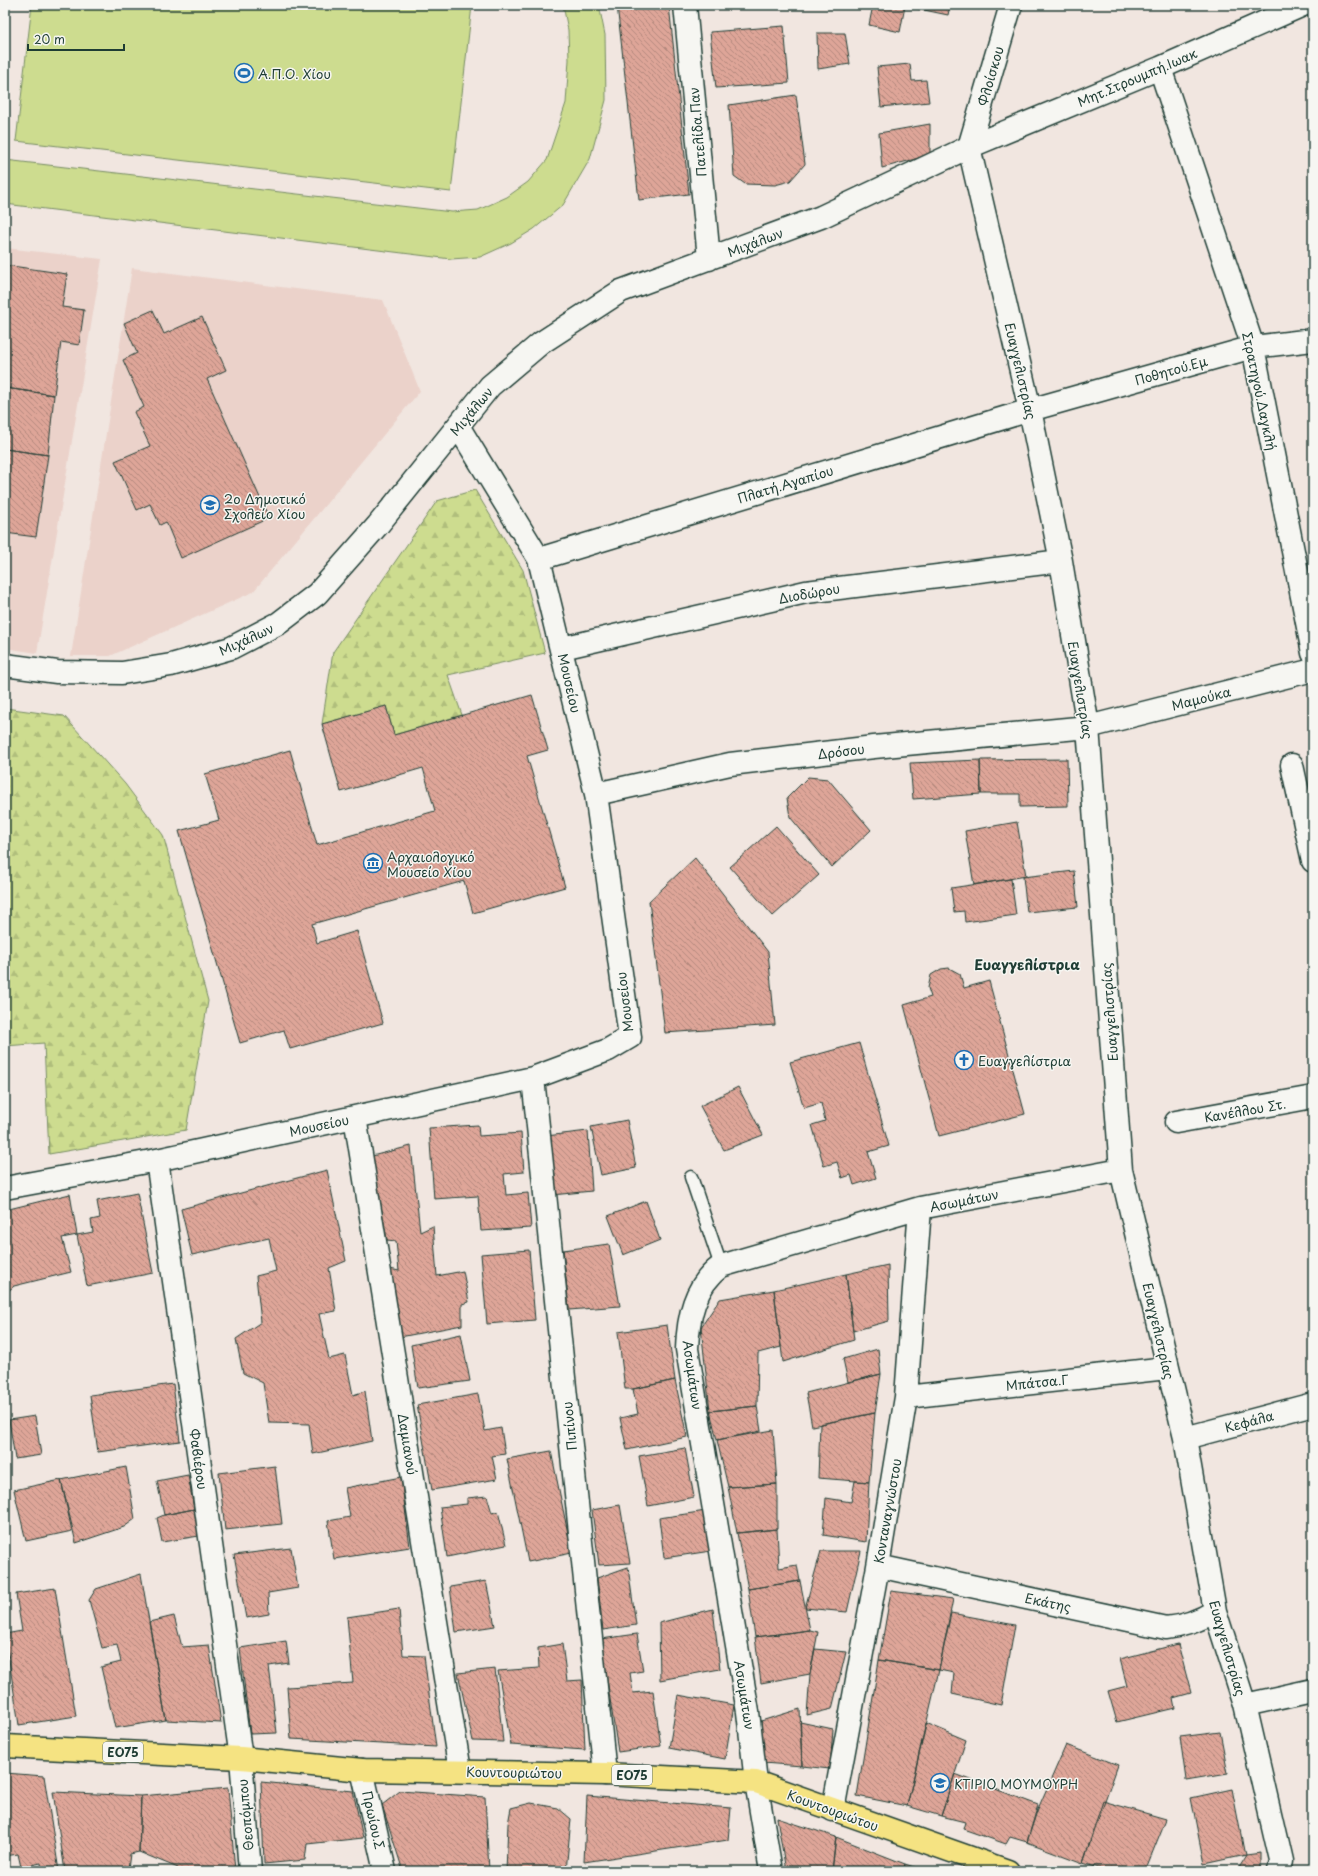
<svg xmlns="http://www.w3.org/2000/svg" width="1318" height="1876" font-family="'Playpen Sans',sans-serif">
<defs>
<pattern id="forest-firs" width="22" height="20" patternUnits="userSpaceOnUse"><rect width="22" height="20" fill="#cddc8f"/><path d="M5 1l3.5 6h-7zM16 11l3.5 6h-7z" fill="#b0be7c"/></pattern>
<pattern id="building-back-hatch" width="6" height="6" patternUnits="userSpaceOnUse"><rect width="6" height="6" fill="#dea598"/><path d="M-1 5l2 2M0 0l6 6M5-1l2 2" fill="none" stroke="#b3887d"/></pattern>
</defs>
<rect width="100%" height="100%" fill="#f1e6e0"/>
<filter id="ink" filterUnits="userSpaceOnUse"><feTurbulence type="fractalNoise" baseFrequency=".025" numOctaves="2"/><feDisplacementMap in="SourceGraphic" scale="8" xChannelSelector="R" yChannelSelector="G"/><feConvolveMatrix kernelMatrix="1 2 1 2 8 2 1 2 1" color-interpolation-filters="sRGB"/></filter>
<g filter="url(#ink)">
<!-- built -->
<path fill="#ebd2ca" d="M5,248L102,259L37,653L5,648Z
M132,268L383,300L420,391L253,592L110,656H71Z"/>
<!-- grass -->
<path fill="#cddc8f" stroke="#768c62" d="M32,5H472L451,192L16,141Z
M563,5H599L605,35L606,100L590,159L563,205L534,229L511,243L480,257L451,259L5,204V160L452,212L478,210L507,197L528,182L547,160L566,103L569,60L568,30Z"/>
<!-- forest -->
<path fill="url(#forest-firs)" stroke="#768c62" d="M475,490L523,570L545,653L448,675L462,715L394,735L386,706L322,724L333,652L437,501Z
M5,708L64,716L125,784L163,835L208,1001L186,1130L49,1154L44,1043L5,1046Z"/>
<!-- building -->
<path fill="url(#building-back-hatch)" stroke="#1f3d34" d="M617,5H669L689,194L639,200Z
M873,5H950L948,15L905,6L900,32L869,25Z
M784,26L789,83L716,88L710,32Z
M817,33H845L850,64L818,69Z
M910,64L912,81L926,80L929,102L881,107L877,67Z
M796,95L805,164L790,181L775,185L745,184L734,176L729,105Z
M930,124V155L882,168L879,133Z
M5,265L67,274L62,307L84,310L79,345L61,342L54,395L5,388Z
M153,310L164,334L202,317L226,370L207,379L269,518L181,558L166,522L160,525L150,504L137,510L115,461L150,446L134,412L144,407L123,360L137,353L124,323Z
M5,388L54,395L48,455L5,449Z
M5,449L48,455L36,537L5,533Z
M532,695L548,750L527,756L565,887L473,913L464,881L312,924L317,943L357,931L383,1023L290,1049L284,1030L240,1043L179,831L219,820L205,774L290,750L317,845L435,811L423,768L341,792L322,724L386,706L394,735Z
M1067,759L1068,806L1020,807V794H981L980,760Z
M980,760L981,794L913,799L910,763Z
M808,777L828,779L871,830L832,867L790,817L787,798Z
M1017,822L1026,876L974,885L965,831Z
M776,826L819,875L773,916L730,867Z
M695,858L768,952L775,1025L665,1033L649,901Z
M1074,871L1078,907L1027,912L1023,877Z
M1011,879L1016,915L965,922L964,911L954,912L951,888Z
M949,968L960,974L964,988L989,981L1025,1114L939,1136L904,1005L931,997L928,988L931,975L941,969Z
M859,1043L889,1146L868,1152L876,1178L854,1185L851,1175L842,1178L837,1162L824,1166L812,1125L825,1121L821,1103L804,1108L790,1062Z
M738,1087L763,1135L724,1150L700,1106Z
M627,1120L636,1168L601,1175L591,1127Z
M478,1125L479,1136L521,1133L524,1172L504,1174L506,1195L528,1193L531,1228L481,1231L478,1196L434,1199L429,1128Z
M588,1131L592,1191L552,1195L546,1136Z
M411,1146L420,1232L433,1226L437,1276L463,1271L469,1302L462,1304V1325L400,1337L390,1269L399,1271L396,1241L387,1240L372,1156Z
M327,1170L346,1261L329,1268L336,1311L319,1314L329,1359L345,1355L353,1395L365,1391L372,1441L313,1454L309,1424L269,1423L263,1383L243,1373L236,1339L261,1322L256,1276L276,1271L269,1238L192,1255L181,1209Z
M137,1193L153,1273L87,1286L77,1235L93,1232L91,1220L100,1218L97,1201Z
M70,1194L77,1235L62,1238L71,1272L14,1286L5,1294V1210Z
M646,1201L660,1240L623,1255L608,1216Z
M609,1244L620,1306L569,1310L563,1250Z
M529,1250L535,1320L487,1324L481,1254Z
M888,1265L889,1321L853,1331L846,1274Z
M846,1274L854,1340L783,1362L774,1290Z
M774,1290L781,1347L758,1353L757,1406L710,1411L701,1327L720,1299Z
M667,1325L675,1380L633,1389H625L618,1332Z
M461,1334L470,1381L418,1388L411,1345Z
M878,1349L881,1374L848,1382L843,1359Z
M881,1374L875,1413L812,1426L806,1393Z
M675,1380L687,1437L627,1450L620,1418L638,1414L633,1389Z
M173,1384L180,1441L98,1452L90,1395Z
M478,1394L485,1431L501,1428L505,1454L492,1456L497,1479L432,1490L417,1405Z
M757,1406L761,1431L717,1440L710,1411Z
M875,1413L869,1482L818,1478L820,1424Z
M35,1416L41,1455L15,1459L9,1420Z
M773,1430L777,1484L728,1487L717,1440Z
M685,1448L694,1497L648,1506L639,1456Z
M551,1451L572,1553L528,1562L507,1459Z
M275,1466L282,1524L225,1530L219,1473Z
M126,1467L135,1519L124,1527L76,1543L61,1480Z
M188,1475L194,1509L164,1515L157,1481Z
M401,1477L410,1547L334,1559L328,1521L350,1517L345,1488Z
M61,1480L72,1531L26,1541L14,1490Z
M855,1481L869,1482L866,1542L823,1535L826,1498L851,1502Z
M777,1484V1529L737,1533L728,1487Z
M487,1496L492,1513L498,1511L506,1545L447,1557L440,1507L467,1504V1498Z
M620,1505L630,1563L599,1565L592,1510Z
M194,1509L199,1536L162,1542L157,1518L164,1515Z
M706,1511L711,1551L664,1558L659,1518Z
M777,1529L779,1568L797,1565L800,1581L748,1589L737,1533Z
M291,1548L298,1588L268,1593L269,1614L246,1618L234,1555Z
M821,1551H861L847,1612L805,1608Z
M628,1567L636,1625L603,1630L597,1578Z
M141,1574L166,1720L115,1728L101,1667L121,1662L117,1645L102,1648L89,1600L96,1589Z
M486,1581L495,1626L456,1632L450,1587Z
M800,1581L810,1630L755,1637L748,1589Z
M55,1588L76,1716L19,1725L5,1634L22,1631L16,1594Z
M891,1591L953,1599L939,1670L879,1660Z
M399,1609L403,1655L424,1656L436,1747L291,1739L287,1687L353,1683L347,1617Z
M713,1609L720,1669L660,1680L659,1623Z
M951,1613L1015,1625L1001,1705L952,1694L954,1673L939,1670Z
M174,1616L182,1647L209,1645L221,1723L166,1720L149,1622Z
M810,1630L818,1632L810,1674L761,1683L755,1637Z
M637,1634L643,1671L630,1673L633,1693L653,1691L661,1746L618,1752L601,1639Z
M286,1641L289,1663L269,1666L277,1733L250,1734L240,1648Z
M562,1644L567,1681L582,1680L585,1750L511,1745L498,1671L539,1668L538,1648Z
M1178,1644L1191,1693L1173,1698L1175,1708L1117,1722L1108,1691L1127,1686L1120,1659Z
M815,1649L846,1652L832,1709L807,1715L810,1674Z
M879,1660L939,1670L907,1806L857,1796Z
M495,1669L503,1742L473,1741L458,1673Z
M678,1695L734,1705L725,1759L669,1748Z
M5,1704L7,1722H5Z
M800,1709L802,1766L763,1763L761,1721Z
M800,1722L833,1729L830,1769L802,1766Z
M926,1723L966,1740L941,1816L907,1806Z
M1220,1732L1228,1773L1186,1780L1180,1737Z
M1066,1745L1118,1765L1083,1863L1027,1842L1037,1811Z
M5,1773L44,1776L59,1871H42L41,1863L21,1867L18,1854L5,1856Z
M955,1774L1038,1805L1027,1842L1010,1837L1006,1844L963,1829L965,1822L941,1816Z
M261,1782L353,1791L363,1838L307,1844L305,1860L264,1864Z
M228,1788L235,1871H178V1868L139,1852L141,1796Z
M1232,1789L1245,1855L1204,1864L1191,1798Z
M400,1791L485,1797L489,1871H403L382,1805Z
M53,1792L141,1796L139,1852L130,1854L128,1869H118V1871H65Z
M587,1796L731,1808L728,1840L584,1862Z
M1103,1801L1166,1819L1145,1871H1108L1083,1863Z
M531,1803L558,1808L571,1819L566,1871H506L508,1824L511,1808Z
M777,1818L836,1837L832,1871H786Z
M836,1837L905,1864L903,1871H832Z
M1260,1853V1871H1235L1245,1855Z
M905,1864L926,1871H903Z"/>
<g fill="none" stroke-linecap="round" stroke-linejoin="round">
<!-- service casing -->
<g stroke="#1f3d34" stroke-width="15">
<path id="service" d="M691,1177L721,1266"/>
</g>
<!-- minor casing -->
<g stroke="#1f3d34" stroke-width="25">
<path id="minor" d="M685,5L709,259
M1011,5L969,147L1030,410L1061,561L1088,727L1121,1170L1185,1438L1215,1611L1245,1705L1281,1861L1279,1871
M1160,68L1253,347L1313,653
M539,559L1030,410L1253,347L1313,340
M562,648L806,592L1061,561
M5,665L57,672L122,673L171,665L231,648L279,623L317,594L378,525L490,386L541,343L621,291L821,217L969,147L1160,68L1303,5
M1292,765L1313,861
M596,794L730,764L874,747L1088,727L1313,670
M533,1078L605,1774
M355,1117L460,1771
M1176,1122L1313,1097
M157,1160L241,1758L250,1871
M5,1188L157,1160L533,1078L608,1050L630,1037L596,794L539,559L458,426
M906,1397L1167,1368
M1185,1438L1313,1404
M878,1566L1166,1628C1185,1626 1199,1621 1215,1611
M1245,1705L1313,1690
M362,1770L385,1871
M833,1810L878,1566L906,1397L920,1208
M771,1871L756,1782L748,1712L687,1349C688,1318 694,1286 721,1266L920,1208L1121,1170"/>
</g>
<!-- primary casing -->
<g stroke="#1f3d34" stroke-width="25">
<path id="primary" d="M5,1746L241,1758L362,1770L605,1774L756,1782L1008,1871"/>
</g>
<!-- service -->
<use href="#service" stroke="#f6f6f2" stroke-width="12"/>
<!-- minor -->
<use href="#minor" stroke="#f6f6f2" stroke-width="22"/>
<!-- primary -->
<use href="#primary" stroke="#f5e382" stroke-width="22"/>
</g>
</g>
<!-- icons -->
<defs>
<g id="stadium-ring" transform="scale(1)"><circle r="9.5" fill="#f6f6f2" stroke="#1f6fb2" stroke-width="1.5"/><path d="M0-5a6.5 5 0 1 0 0 10a6.5 5 0 1 0 0-10ZM-3.5-1.8h7v3.6h-7Z" fill="#1f6fb2"/></g>
<g id="school-ring" transform="scale(1)"><circle r="9.5" fill="#f6f6f2" stroke="#1f6fb2" stroke-width="1.5"/><path d="M0-5L7-2L0 1L-7-2ZM-4 1L0 2.5L4 1V4Q0 6-4 4Z" fill="#1f6fb2"/></g>
<g id="museum-ring" transform="scale(1)"><circle r="9.5" fill="#f6f6f2" stroke="#1f6fb2" stroke-width="1.5"/><path d="M0-6L6-3V-2H-6V-3ZM-5-1h2V3h-2ZM-1-1h2V3h-2ZM3-1h2V3H3ZM-6 4H6V6H-6Z" fill="#1f6fb2"/></g>
<g id="church-ring" transform="scale(1)"><circle r="9.5" fill="#f6f6f2" stroke="#1f6fb2" stroke-width="1.5"/><path d="M-1.2-6h2.4v3.5h3.3v2.4h-3.3V6h-2.4V-.1h-3.3v-2.4h3.3Z" fill="#1f6fb2"/></g>
<g id="university-ring" transform="scale(1)"><circle r="9.5" fill="#f6f6f2" stroke="#1f6fb2" stroke-width="1.5"/><path d="M0-5L7-2L0 1L-7-2ZM-4 1L0 2.5L4 1V4Q0 6-4 4Z" fill="#1f6fb2"/></g>
</defs>
<g fill-rule="evenodd">
<use href="#stadium-ring" x="244" y="73"/>
<use href="#school-ring" x="210" y="505"/>
<use href="#museum-ring" x="373" y="863"/>
<use href="#church-ring" x="964" y="1060"/>
<use href="#university-ring" x="940" y="1783"/>
</g>
<g text-anchor="middle" dominant-baseline="central" stroke-width="3" stroke-linejoin="round" paint-order="stroke">
<!-- shield labels -->
<g fill="#f6f6f2" stroke="#60746d" stroke-width="1">
<rect x="103" y="1742" width="40" height="20" rx="3"/>
<rect x="612" y="1765" width="40" height="20" rx="3"/>
</g>
<g font-size="12" font-weight="bold" fill="#1f3d34">
<text x="123" y="1752">ΕΟ75</text>
<text x="632" y="1775">ΕΟ75</text>
</g>
<!-- poi labels -->
<g font-size="13" fill="#1f3d34" stroke="#f6f6f2" text-anchor="start">
<text x="258" y="73">Α.Π.Ο. Χίου</text>
<text x="224" y="498">2o Δημοτικό<tspan x="224" dy="15">Σχολείο Χίου</tspan></text>
<text x="387" y="856">Αρχαιολογικό<tspan x="387" dy="15">Μουσείο Χίου</tspan></text>
<text x="978" y="1060">Ευαγγελίστρια</text>
<text x="954" y="1783">ΚΤΙΡΙΟ ΜΟΥΜΟΥΡΗ</text>
</g>
<!-- street labels -->
<g font-size="13" fill="#1f3d34" stroke="#f6f6f2">
<text transform="translate(990 76) rotate(-74)">Φλοίσκου</text>
<text transform="translate(1137 77) rotate(-23)">Μητ.Στρουμπή.Ιωακ</text>
<text transform="translate(697 132) rotate(-95)">Πατελίδα.Παν</text>
<text transform="translate(755 242) rotate(-21)">Μιχάλων</text>
<text transform="translate(1171 370) rotate(-16)">Ποθητού.Εμ</text>
<text transform="translate(1021 371) rotate(77)">Ευαγγελιστρίας</text>
<text transform="translate(1260 391) rotate(78)">Στρατηγού.Δαγκλή</text>
<text transform="translate(471 411) rotate(-50)">Μιχάλων</text>
<text transform="translate(785 484) rotate(-17)">Πλατή.Αγαπίου</text>
<text transform="translate(809 593) rotate(-10)">Διοδώρου</text>
<text transform="translate(246 639) rotate(-25)">Μιχάλων</text>
<text transform="translate(570 683) rotate(77)">Μουσείου</text>
<text transform="translate(1081 690) rotate(81)">Ευαγγελιστρίας</text>
<text transform="translate(1201 698) rotate(-14)">Μαμούκα</text>
<text transform="translate(841 751) rotate(-7)">Δρόσου</text>
<text transform="translate(624 1002) rotate(-97)">Μουσείου</text>
<text transform="translate(1109 1012) rotate(-94)">Ευαγγελιστρίας</text>
<text transform="translate(1245 1110) rotate(-10)">Κανέλλου Στ.</text>
<text transform="translate(319 1125) rotate(-12)">Μουσείου</text>
<text transform="translate(964 1200) rotate(-11)">Ασωμάτων</text>
<text transform="translate(1159 1331) rotate(77)">Ευαγγελιστρίας</text>
<text transform="translate(693 1375) rotate(82)">Ασωμάτων</text>
<text transform="translate(1037 1382) rotate(-6)">Μπάτσα.Γ</text>
<text transform="translate(1249 1421) rotate(-15)">Κεφάλα</text>
<text transform="translate(569 1426) rotate(-96)">Πιπίνου</text>
<text transform="translate(408 1444) rotate(81)">Δαμιανού</text>
<text transform="translate(199 1459) rotate(82)">Φαβιέρου</text>
<text transform="translate(887 1511) rotate(-80)">Κονταναγνώστου</text>
<text transform="translate(1048 1602) rotate(12)">Εκάτης</text>
<text transform="translate(1228 1648) rotate(74)">Ευαγγελιστρίας</text>
<text transform="translate(745 1695) rotate(81)">Ασωμάτων</text>
<text transform="translate(514 1772) rotate(1)">Κουντουριώτου</text>
<text transform="translate(833 1810) rotate(20)">Κουντουριώτου</text>
<text transform="translate(245 1815) rotate(-95)">Θεοπόμπου</text>
<text transform="translate(374 1820) rotate(77)">Πρωίου.Σ</text>
</g>
<!-- neighbourhood labels -->
<g font-size="14" font-weight="bold" fill="#1f3d34" stroke="#f6f6f2">
<text x="1027" y="964">Ευαγγελίστρια</text>
</g>
</g>
<!-- margin -->
<rect width="1318" height="1876" fill="none" stroke="#f6f6f2" stroke-width="20"/>
<rect x="10" y="10" width="1298" height="1856" fill="none" stroke="#1f3d34" stroke-width="1.5" filter="url(#ink)"/>
<!-- scale -->
<path d="M28 44v6h96v-6" fill="none" stroke="#1f3d34" stroke-width="2"/>
<text x="34" y="44" font-size="12" fill="#1f3d34" stroke="#f6f6f2" stroke-width="3" paint-order="stroke">20 m</text>
</svg>
